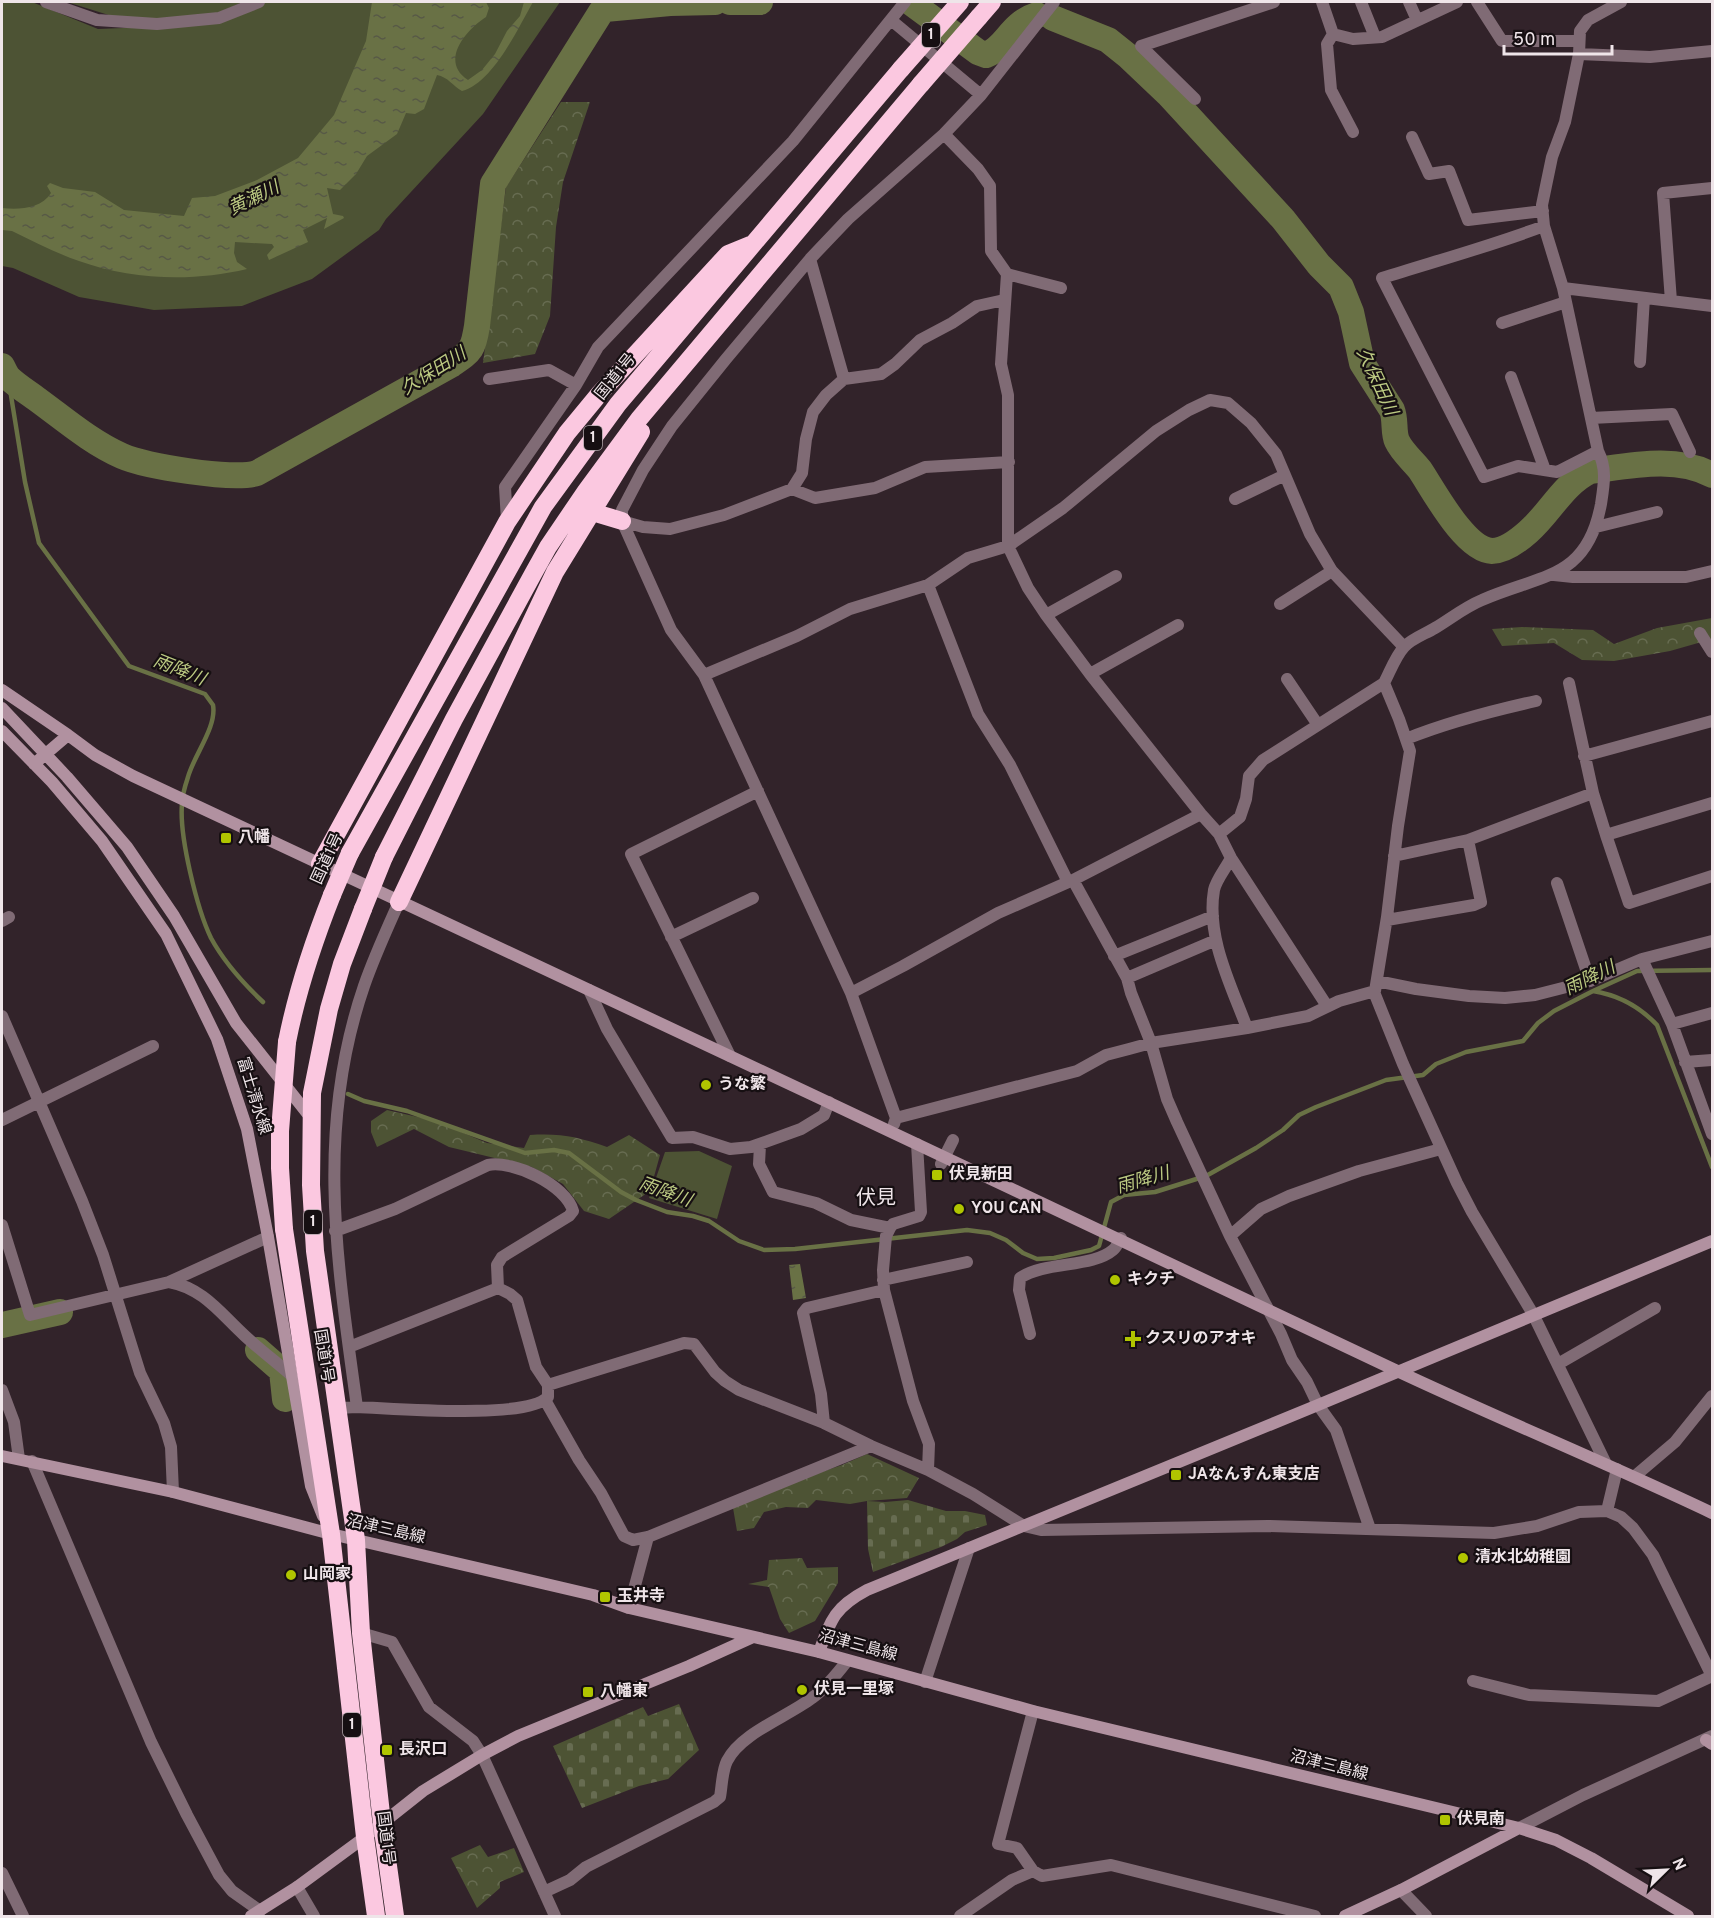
<svg xmlns="http://www.w3.org/2000/svg" width="1714" height="1918" font-family="Overpass,'Noto Sans JP',sans-serif">
<defs>
<pattern id="forest-crowns" width="20" height="18" patternUnits="userSpaceOnUse" patternTransform="scale(1.5)"><rect width="20" height="18" fill="#4d5334"/><path d="M2 6a3 3 0 1 1 6 0M12 15a3 3 0 1 1 6 0" fill="none" stroke="#676c51"/></pattern>
<pattern id="cemetery-stones" width="16" height="16" patternUnits="userSpaceOnUse" patternTransform="scale(1.5)"><rect width="16" height="16" fill="#4d5334"/><path d="M2 7V4a2 2 0 0 1 4 0v3zM10 15v-3a2 2 0 0 1 4 0v3z" fill="#676c51"/></pattern>
<pattern id="water-ripples" width="26" height="14" patternUnits="userSpaceOnUse" patternTransform="scale(1.5)"><rect width="26" height="14" fill="#697145"/><path d="M2 4q2-2 4 0t4 0M15 11q2-2 4 0t4 0" fill="none" stroke="#575946"/></pattern>
</defs>
<rect width="100%" height="100%" fill="#32232a"/>
<!-- grass -->
<path fill="#4d5334" d="M2,2H32L98,29L147,27L67,2H243L198,22L264,2H560L483,114L386,219L379,230L312,279L242,306L154,310L79,297L13,268L2,266Z
M699,1151L732,1166L717,1219L649,1198L665,1152Z"/>
<!-- forest -->
<path fill="url(#forest-crowns)" d="M561,102H590L563,182L556,227L550,316L535,354L483,363L506,187Z
M1712,618V639L1670,651L1614,661L1582,660L1554,643L1502,646L1492,629L1522,627L1593,630L1614,644L1657,628Z
M387,1110L435,1121L487,1143L524,1148L530,1135C560,1133 579,1137 607,1147L629,1135L660,1155L650,1191L609,1219L584,1211L563,1184L532,1167L449,1147L414,1129L377,1147L371,1132V1121Z
M867,1454L919,1478L907,1498L867,1501L850,1504L816,1500L808,1508L786,1507L764,1512L754,1528L737,1531L732,1502L842,1465Z
M802,1558L807,1568L838,1567V1583L815,1621L789,1633L780,1619L769,1587L748,1584L767,1580L769,1560Z
M480,1845L488,1857L514,1848L524,1872L500,1882V1888L477,1908L451,1858Z"/>
<!-- cemetery -->
<path fill="url(#cemetery-stones)" d="M908,1500L946,1511H965L985,1515L987,1525L965,1532L957,1539L941,1547L873,1572L868,1549L867,1501L885,1502Z
M679,1704L699,1750L668,1779L639,1786L582,1808L553,1746L643,1707L648,1716Z"/>
<!-- water -->
<path fill="url(#water-ripples)" d="M372,2H486L489,8L486,17C466,30 439,61 468,80L482,70L495,54L507,31L520,16L524,2H533C518,28 493,83 462,91C453,86 448,77 437,75L424,109L415,114L406,113L397,134L367,156L356,174L340,190L327,188L333,214L343,216L344,218L324,229L327,218L303,230L308,242L269,260L267,255L274,247L272,244L235,242L234,253L237,262L247,269C192,282 132,280 79,261C56,253 34,242 12,231L2,230V208C18,210 41,209 51,193L47,186L50,183L63,188L95,192L124,210L184,216L192,198L215,196L257,180L298,158L334,115L366,41Z
M800,1264L806,1298L793,1300L789,1265Z"/>
<g fill="none" stroke-linecap="round" stroke-linejoin="round">
<!-- stream -->
<path stroke="#697145" stroke-width="4.5" d="M8,377L25,482L39,543L129,666L205,694L213,705C217,727 194,755 188,777C185,786 182,795 182,804C179,836 197,909 211,938C224,962 243,983 263,1002
M1593,991C1618,995 1639,1006 1657,1025L1712,1167
M348,1094L364,1101L407,1111L525,1153L554,1150L569,1153L621,1192L636,1200L667,1212L693,1216L709,1221L739,1241L764,1250L795,1249L967,1230L990,1233L1006,1240L1023,1253L1037,1259L1054,1258L1091,1250L1099,1246L1111,1202L1124,1195L1155,1192L1206,1176L1256,1148L1283,1130L1299,1115L1316,1107L1386,1080L1423,1075L1436,1064L1466,1052L1523,1041L1538,1023L1554,1011L1593,991L1637,971L1712,970"/>
<!-- river -->
<path stroke="#697145" stroke-width="26" d="M730,2H760
M910,2L978,52L986,55C1007,47 1009,24 1037,15
M1053,18L1108,40L1128,56L1168,94L1283,219L1319,265L1341,287L1351,312L1362,363L1392,410C1396,420 1393,432 1397,441C1402,452 1413,461 1420,470C1434,491 1465,550 1492,551C1505,551 1519,540 1528,532C1550,513 1563,484 1590,471C1629,466 1676,455 1712,475
M2,366C4,370 6,375 9,378C17,386 29,393 38,400C64,419 92,443 122,456C145,466 234,481 257,473L451,365C471,351 473,351 477,326L493,184L601,12L605,9L670,3L715,2
M2,1325L60,1312
M258,1350L282,1371L285,1399"/>
<!-- street -->
<path stroke="#806b75" stroke-width="12" d="M46,2L97,20L157,24L219,18L259,2
M1322,2L1333,34L1353,39L1382,37L1457,2
M1361,2L1375,37
M1409,2L1417,20
M1477,2L1502,41H1579
M891,20L981,95
M1333,34L1327,44L1331,90L1353,132
M1579,54L1650,57L1712,51
M1195,99L1141,46L1274,2
M944,134L978,169L990,186L991,251L1007,274L1061,288
M1412,137L1429,174L1449,171L1468,220L1543,211
M1544,226C1491,246 1436,261 1382,278L1484,477L1518,466L1557,472L1598,451
M810,259L844,379
M1007,274L1001,364L1008,395V546L1028,588L1046,615L1090,674L1201,814L1219,834L1231,858L1327,1006
M1563,288L1712,306
M1671,301L1663,193L1712,188
M1502,323L1566,302
M1640,362L1644,298
M1511,377L1545,470
M489,379L549,370L576,385
M1591,418L1672,414L1690,452
M792,489L802,473L806,439L813,412L826,395L844,379L881,374L895,364L920,340L952,323L977,306L1004,300
M1235,499L1285,475
M507,521L505,487L576,385L598,347L793,141L905,2
M622,521L643,527L670,529L724,515L792,489L815,498L875,488L925,467L1009,462
M1596,527L1657,512
M1554,575L1573,577H1686L1712,571
M928,585L978,714L1010,765L1068,882
M1280,604L1332,571
M1046,615L1116,576
M1700,633L1712,652
M1090,674L1178,625
M704,675L797,636L850,609L928,585L968,558L1008,546L1063,508L1156,431L1189,410L1210,400L1228,403L1251,423L1276,454L1310,534L1332,571L1404,647
M1287,679L1318,725
M1569,683L1593,793L1606,835L1712,803
M1406,739C1448,722 1491,711 1536,701
M1584,756L1712,721
M1219,834L1240,817L1246,799L1249,776L1263,760L1384,683
M1606,835L1629,903L1712,876
M1394,856L1468,840L1593,793
M1231,858C1226,868 1216,880 1214,890C1206,937 1231,985 1247,1028
M1073,880L1127,978L1131,993L1151,1043L1167,1099L1177,1122L1230,1236L1281,1334L1292,1360L1307,1382L1318,1405L1336,1430L1370,1529
M1557,883L1590,981
M1387,920L1474,905L1481,902L1468,840
M2,921L9,917
M671,937L753,898
M1114,956L1213,916
M1642,959L1672,1024L1712,1134
M1127,978L1216,940
M1377,981L1416,989L1469,996L1505,998L1535,995L1590,981L1642,959L1712,941
M589,990L607,1029L672,1138L693,1137L730,1149L751,1147L801,1129L824,1115L829,1102
M1374,992L1403,1064L1457,1183L1472,1212L1533,1314L1606,1464
M851,993L903,966L998,913L1073,880L1201,814
M2,1016L82,1201L103,1255L140,1373L164,1423L171,1447L173,1492
M1672,1024L1712,1013
M730,1056L631,854L758,791
M1685,1062L1712,1060
M896,1118L1077,1071L1106,1055L1129,1049L1151,1043L1247,1028L1308,1016L1339,1001L1375,991L1387,917L1398,826L1410,751L1399,719L1384,683C1390,672 1395,657 1404,647C1411,639 1425,634 1435,628C1450,619 1465,607 1482,600C1541,574 1587,580 1601,504C1604,484 1607,469 1598,451L1563,288L1544,226L1542,205L1552,157L1565,122L1579,54L1580,31L1588,20L1621,2
M2,1120L153,1046
M894,1124L896,1118L851,993L704,675L671,630L622,521V510L643,470L672,426L726,359L810,259L848,219L944,134L981,95L1054,2
M917,1144L921,1212L919,1216L893,1224L890,1228L886,1236L883,1270L884,1290L913,1401L929,1444L928,1470
M760,1145L759,1164L773,1192L816,1203L851,1220L890,1228
M941,1164L953,1140
M2,1225L30,1315L169,1282C203,1288 221,1314 244,1335C259,1349 276,1362 291,1375
M335,1231L395,1209L488,1165C513,1160 566,1185 573,1211L569,1216L502,1257L497,1265L498,1288
M1230,1236L1261,1209L1289,1196L1359,1171L1441,1149
M883,1280L967,1262
M169,1282L268,1237
M1030,1334L1019,1290L1020,1278C1045,1261 1092,1268 1113,1250C1117,1247 1118,1242 1121,1238
M349,1347L498,1288L510,1294L517,1300L536,1367L548,1385
M1558,1364L1655,1308
M2,1390L14,1422L19,1459
M545,1400L579,1460L601,1493L624,1536L633,1540L648,1537L871,1446
M357,1407C337,1262 315,1129 364,986C374,957 387,929 399,902
M337,1408L357,1407C392,1408 526,1420 548,1397V1385L684,1343L694,1344L715,1372L725,1381L739,1390L824,1423L871,1446L928,1470L973,1494L1024,1526L1041,1530L1268,1526L1494,1533L1537,1526L1579,1512L1607,1511L1621,1517L1633,1528L1653,1555L1712,1676
M824,1423L821,1394L803,1313L807,1308L884,1290
M32,1461L151,1742L187,1815L219,1875L232,1891L260,1911
M1635,1476L1675,1442L1712,1396
M1607,1511L1617,1469
M629,1608L648,1537
M361,1633L392,1642L429,1707L473,1741L482,1755L555,1916
M1473,1681L1529,1695L1658,1701L1712,1676
M925,1682L969,1548
M1519,1828L1583,1795L1712,1736
M1033,1871L1017,1848L998,1844L1033,1711
M2,1873L23,1916
M297,1887L314,1916
M1401,1890L1426,1916
M544,1892L570,1880L586,1867L714,1802L720,1797C722,1786 722,1771 727,1761C741,1733 787,1717 812,1698C826,1688 837,1674 847,1661
M960,1916L1012,1880L1033,1871L1042,1876L1111,1865L1315,1916"/>
<!-- secondary -->
<path stroke="#b191a0" stroke-width="12" d="M2,690L68,735
M2,708L67,777L127,847L174,916L236,1023L311,1118
M2,731L52,782L102,841L166,934L217,1039L247,1129L268,1237L311,1486L323,1516
M34,764L68,735L95,755L133,776C553,974 974,1169 1393,1369C1499,1419 1607,1463 1712,1513
M2,1456L173,1492L331,1534L593,1595L629,1608L819,1652L1033,1711L1519,1828L1556,1840L1591,1858L1688,1916
M819,1652C831,1619 835,1607 867,1590L1318,1405L1712,1241
M1706,1740L1712,1744
M251,1916L297,1887L365,1837L423,1791L482,1755L518,1736L689,1666L753,1637
M1345,1916L1401,1890L1519,1828"/>
<!-- highway -->
<path stroke="#fbc8e0" stroke-width="18" d="M979,17L992,2
M592,512L622,521
M350,853L543,507L618,404L901,69
M384,857L454,719L533,574L548,547L586,491L639,419L921,84
M320,864L507,522L567,433L600,393L728,254L750,245
M399,902L555,572L641,432
M363,909L342,964L329,1009L312,1093L311,1185L315,1251L356,1540L361,1633L382,1823L395,1916
M287,1042C297,991 313,943 332,895
M284,1229L331,1534L365,1837L376,1916"/>
<!-- highway-bridge -->
<path stroke="#fbc8e0" stroke-width="18" d="M901,69L960,2
M921,84L979,17
M332,895L350,853
M363,909L384,857
M284,1229L280,1168V1131L287,1042"/>
</g>
<!-- markers -->
<g fill="#b0c500" stroke="#160f12" stroke-width="2">
<rect x="220" y="832" width="12" height="12" rx="3"/>
<circle cx="706" cy="1085" r="6"/>
<rect x="931" y="1169" width="12" height="12" rx="3"/>
<circle cx="959" cy="1209" r="6"/>
<circle cx="1115" cy="1280" r="6"/>
<path d="M1130 1330h6v6h6v6h-6v6h-6v-6h-6v-6h6z"/>
<rect x="1170" y="1469" width="12" height="12" rx="3"/>
<circle cx="1463" cy="1558" r="6"/>
<circle cx="291" cy="1575" r="6"/>
<rect x="599" y="1591" width="12" height="12" rx="3"/>
<circle cx="802" cy="1690" r="6"/>
<rect x="582" y="1686" width="12" height="12" rx="3"/>
<rect x="381" y="1744" width="12" height="12" rx="3"/>
<rect x="1439" y="1814" width="12" height="12" rx="3"/>
</g>
<g text-anchor="middle" dominant-baseline="central" stroke-width="4.5" stroke-linejoin="round" paint-order="stroke">
<!-- shield labels -->
<g fill="#160f12" stroke="#aea5a8" stroke-width="1.5">
<rect x="922" y="23" width="18" height="24" rx="4.5"/>
<rect x="584" y="426" width="18" height="24" rx="4.5"/>
<rect x="304" y="1210" width="18" height="24" rx="4.5"/>
<rect x="343" y="1713" width="18" height="24" rx="4.5"/>
</g>
<g font-size="15" font-weight="bold" fill="#efe5e9">
<text x="931" y="35">1</text>
<text x="593" y="438">1</text>
<text x="313" y="1222">1</text>
<text x="352" y="1725">1</text>
</g>
<!-- street labels -->
<g font-size="16" fill="#efe5e9" stroke="#160f12">
<text transform="translate(616 377) rotate(-51)">国道1号</text>
<text transform="translate(328 859) rotate(-65)">国道1号</text>
<text transform="translate(253 1096) rotate(73)">富士清水線</text>
<text transform="translate(323 1356) rotate(81)">国道1号</text>
<text transform="translate(386 1530) rotate(13)">沼津三島線</text>
<text transform="translate(858 1646) rotate(15)">沼津三島線</text>
<text transform="translate(1329 1766) rotate(14)">沼津三島線</text>
<text transform="translate(385 1838) rotate(83)">国道1号</text>
</g>
<!-- poi labels -->
<g font-size="16" font-weight="bold" fill="#efe5e9" stroke="#160f12" text-anchor="start">
<text x="238" y="838">八幡</text>
<text x="718" y="1085">うな繁</text>
<text x="949" y="1175">伏見新田</text>
<text x="971" y="1209">YOU CAN</text>
<text x="1127" y="1280">キクチ</text>
<text x="1145" y="1339">クスリのアオキ</text>
<text x="1188" y="1475">JAなんすん東支店</text>
<text x="1475" y="1558">清水北幼稚園</text>
<text x="303" y="1575">山岡家</text>
<text x="617" y="1597">玉井寺</text>
<text x="814" y="1690">伏見一里塚</text>
<text x="600" y="1692">八幡東</text>
<text x="399" y="1750">長沢口</text>
<text x="1457" y="1820">伏見南</text>
</g>
<!-- water labels -->
<g font-size="18" font-style="italic" fill="#bcca82" stroke="#160f12">
<text transform="translate(254 199) rotate(-26)">黄瀬川</text>
<text transform="translate(434 372) rotate(-32)">久保田川</text>
<text transform="translate(1376 382) rotate(65)">久保田川</text>
<text transform="translate(179 671) rotate(22)">雨降川</text>
<text transform="translate(1590 979) rotate(-26)">雨降川</text>
<text transform="translate(1143 1181) rotate(-16)">雨降川</text>
<text transform="translate(665 1193) rotate(20)">雨降川</text>
</g>
<!-- quarter labels -->
<g font-size="20" fill="#efe5e9" stroke="#160f12">
<text x="876" y="1199">伏見</text>
</g>
</g>
<!-- border -->
<rect width="1714" height="1918" fill="none" stroke="#efe5e9" stroke-width="6"/>
<!-- north arrow -->
<g transform="translate(1666 1870) rotate(66)" stroke="#160f12" stroke-width="4.5" paint-order="stroke">
<path d="M0-4.5L10 22L0 15L-10 22Z" fill="#efe5e9"/>
<text y="-9" font-size="16" font-weight="bold" text-anchor="middle" fill="#efe5e9">N</text>
</g>
<!-- scale -->
<path d="M1504 45v9h108v-9" fill="none" stroke="#efe5e9" stroke-width="3"/>
<text x="1513" y="45" font-size="18" fill="#efe5e9" stroke="#160f12" stroke-width="4.5" paint-order="stroke">50 m</text>
</svg>
